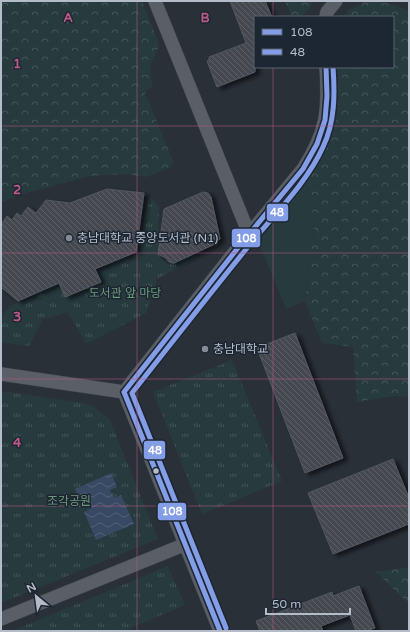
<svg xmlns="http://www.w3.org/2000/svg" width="410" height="632" font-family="'Varela Round','Noto Sans KR',sans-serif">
<defs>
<pattern id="forest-crowns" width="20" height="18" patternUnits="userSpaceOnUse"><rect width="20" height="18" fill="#273a3e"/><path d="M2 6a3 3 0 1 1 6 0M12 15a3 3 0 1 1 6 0" fill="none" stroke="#445559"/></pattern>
<pattern id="park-tufts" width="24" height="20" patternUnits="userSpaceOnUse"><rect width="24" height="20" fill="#273a3e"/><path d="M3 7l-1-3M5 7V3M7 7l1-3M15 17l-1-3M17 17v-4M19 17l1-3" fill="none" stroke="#445559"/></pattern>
<pattern id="water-waves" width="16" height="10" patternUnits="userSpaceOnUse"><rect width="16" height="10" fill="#384963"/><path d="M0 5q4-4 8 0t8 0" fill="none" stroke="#526178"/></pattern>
<pattern id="building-back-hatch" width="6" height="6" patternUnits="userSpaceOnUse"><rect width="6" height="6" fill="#444950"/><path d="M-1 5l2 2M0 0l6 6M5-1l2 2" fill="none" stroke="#5d6168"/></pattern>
<filter id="shadow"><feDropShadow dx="4.5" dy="2.5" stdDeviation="2" flood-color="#0009"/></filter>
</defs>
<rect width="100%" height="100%" fill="#2a3038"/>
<!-- grass -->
<path fill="#273a3e" d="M307,176L314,223L305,301L286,309L260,246L259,235L264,226Z"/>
<!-- forest -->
<path fill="url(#forest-crowns)" d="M1,1H142L158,41V48L150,66L152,87L146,91L145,93L173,161L172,166L146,177L125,174L90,176L26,193L1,202Z
M285,1H313L309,9L299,17H292Z
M367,1C384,2 394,4 409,11V397L393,396L357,402L353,347L322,343L305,301L314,223L307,176C311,170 317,165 320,158C336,130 336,98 333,67H393V17H342L350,9Z
M409,567V604L376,572Z"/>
<!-- park -->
<path fill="url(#park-tufts)" d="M149,196L159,206L158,255L168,265L195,253L196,258L157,279L146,313L86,344L68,312L42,320L29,346L1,342V318L10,306L59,283L65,297L101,282L96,271L136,252Z
M232,360L282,481L202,514L153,392Z
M1,391L84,403L93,406L110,420L158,539L1,603Z
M168,566L185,605L124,631H12Z"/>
<!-- water -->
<path fill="url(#water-waves)" d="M111,473L117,487L110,490L114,498L121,495L134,524L96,540L84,512L92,508L89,500L81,503L75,489Z"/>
<!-- building -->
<path fill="url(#building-back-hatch)" stroke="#52575f" filter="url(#shadow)" d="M230,1H265L272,17H255V72L217,87L207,61L209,60V57L246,43Z
M107,189L144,193L136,252L95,269L101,282L65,297L59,283L18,301L1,287V225L7,216L12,220L17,213L21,216L28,207L36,213L46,200L70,203Z
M203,192L208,193L211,197L220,239L215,244L174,263L169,262L166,258L158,254L164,209Z
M295,333L343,458L305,473L257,348Z
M393,459L409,498V524L333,554L308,493Z
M359,586L375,628L366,631H356L350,615L321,626L323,631H260L256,621L332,592L333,596Z"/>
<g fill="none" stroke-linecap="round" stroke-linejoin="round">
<!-- minor casing -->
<g stroke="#484c53" stroke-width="14">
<path id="minor" d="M155,1L249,234
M326,17L327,12L336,1
M1,374L124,392
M124,392L241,244L303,169C327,132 329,110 326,67
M124,392L220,631
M1,619L186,544"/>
</g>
<!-- minor -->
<use href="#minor" stroke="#5a5e66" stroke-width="13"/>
<!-- bus-1 casing -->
<g stroke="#1d2633" stroke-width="8">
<path id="bus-1" d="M124,392L241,244L303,169L317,144L325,120L327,96L326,67
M124,392L220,631"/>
</g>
<!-- bus-2 casing -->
<g stroke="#1d2633" stroke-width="8">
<path id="bus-2" d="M226,628L132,393C170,345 208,296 247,248C272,217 307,183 323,147C335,122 335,94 333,67"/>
</g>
<!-- bus-1 -->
<use href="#bus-1" stroke="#839de6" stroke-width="5"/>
<!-- bus-2 -->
<use href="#bus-2" stroke="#839de6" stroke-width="5"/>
</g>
<!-- grid -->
<path fill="none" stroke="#bc5a87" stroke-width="1" stroke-opacity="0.55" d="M137,1V631M273,1V17M273,67V631M1,126H409M1,253H409M1,379H409M1,506H409"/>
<!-- markers -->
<g fill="#848b96" stroke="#1d2633" stroke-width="1.5">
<circle cx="69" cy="238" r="4"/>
<circle cx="205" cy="349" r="4"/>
</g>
<circle fill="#b4bcc9" stroke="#1d2633" stroke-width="1.5" cx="156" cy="471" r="3.5"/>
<g text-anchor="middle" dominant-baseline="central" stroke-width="3" stroke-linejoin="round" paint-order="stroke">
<!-- poi labels -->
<g font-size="12" fill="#b4bcc9" stroke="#1d2633" text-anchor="start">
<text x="77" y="238">충남대학교 중앙도서관 (N1)</text>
<text x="213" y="349">충남대학교</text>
</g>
<!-- park labels -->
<g font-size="12" fill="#6b9a76" stroke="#1d2633">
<text x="125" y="293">도서관 앞 마당</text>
<text x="69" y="501">조각공원</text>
</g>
</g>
<g font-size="13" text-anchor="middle" font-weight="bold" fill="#bc5a87" stroke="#1d2633" stroke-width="3" stroke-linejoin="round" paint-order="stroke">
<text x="68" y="22">A</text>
<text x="205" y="22">B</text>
<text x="17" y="68">1</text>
<text x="17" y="194">2</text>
<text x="17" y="321">3</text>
<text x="17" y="447">4</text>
</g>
<g stroke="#1d2633" stroke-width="1.5">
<rect x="266" y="203" width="23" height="19" rx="4" fill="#839de6"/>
<rect x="231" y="228" width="30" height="20" rx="4" fill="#839de6"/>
<rect x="143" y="440" width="23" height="20" rx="4" fill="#839de6"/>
<rect x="157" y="502" width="30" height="19" rx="4" fill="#839de6"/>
</g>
<g font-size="11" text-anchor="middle" font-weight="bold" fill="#fff">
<text x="277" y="216">48</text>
<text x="246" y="242">108</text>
<text x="155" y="454">48</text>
<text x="172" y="515">108</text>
</g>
<!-- border -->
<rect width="410" height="632" fill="none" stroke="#b4bcc9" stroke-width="4"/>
<!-- legend -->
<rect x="254" y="16" width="140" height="52" fill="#1d2633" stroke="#59626f"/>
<rect x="262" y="29" width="20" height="6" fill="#839de6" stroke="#59626f"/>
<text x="290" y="36" font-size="12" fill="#b4bcc9">108</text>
<rect x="262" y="49" width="20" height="6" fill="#839de6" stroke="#59626f"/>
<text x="290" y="56" font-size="12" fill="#b4bcc9">48</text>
<!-- north arrow -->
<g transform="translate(36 596) rotate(331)" stroke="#1d2633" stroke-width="3" paint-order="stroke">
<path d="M0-3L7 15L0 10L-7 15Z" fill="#b4bcc9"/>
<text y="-6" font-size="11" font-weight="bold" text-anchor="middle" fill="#b4bcc9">N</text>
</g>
<!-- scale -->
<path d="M266 608v6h84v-6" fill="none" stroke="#b4bcc9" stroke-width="2"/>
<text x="272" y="608" font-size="12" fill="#b4bcc9" stroke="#1d2633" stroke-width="3" paint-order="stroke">50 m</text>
</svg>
